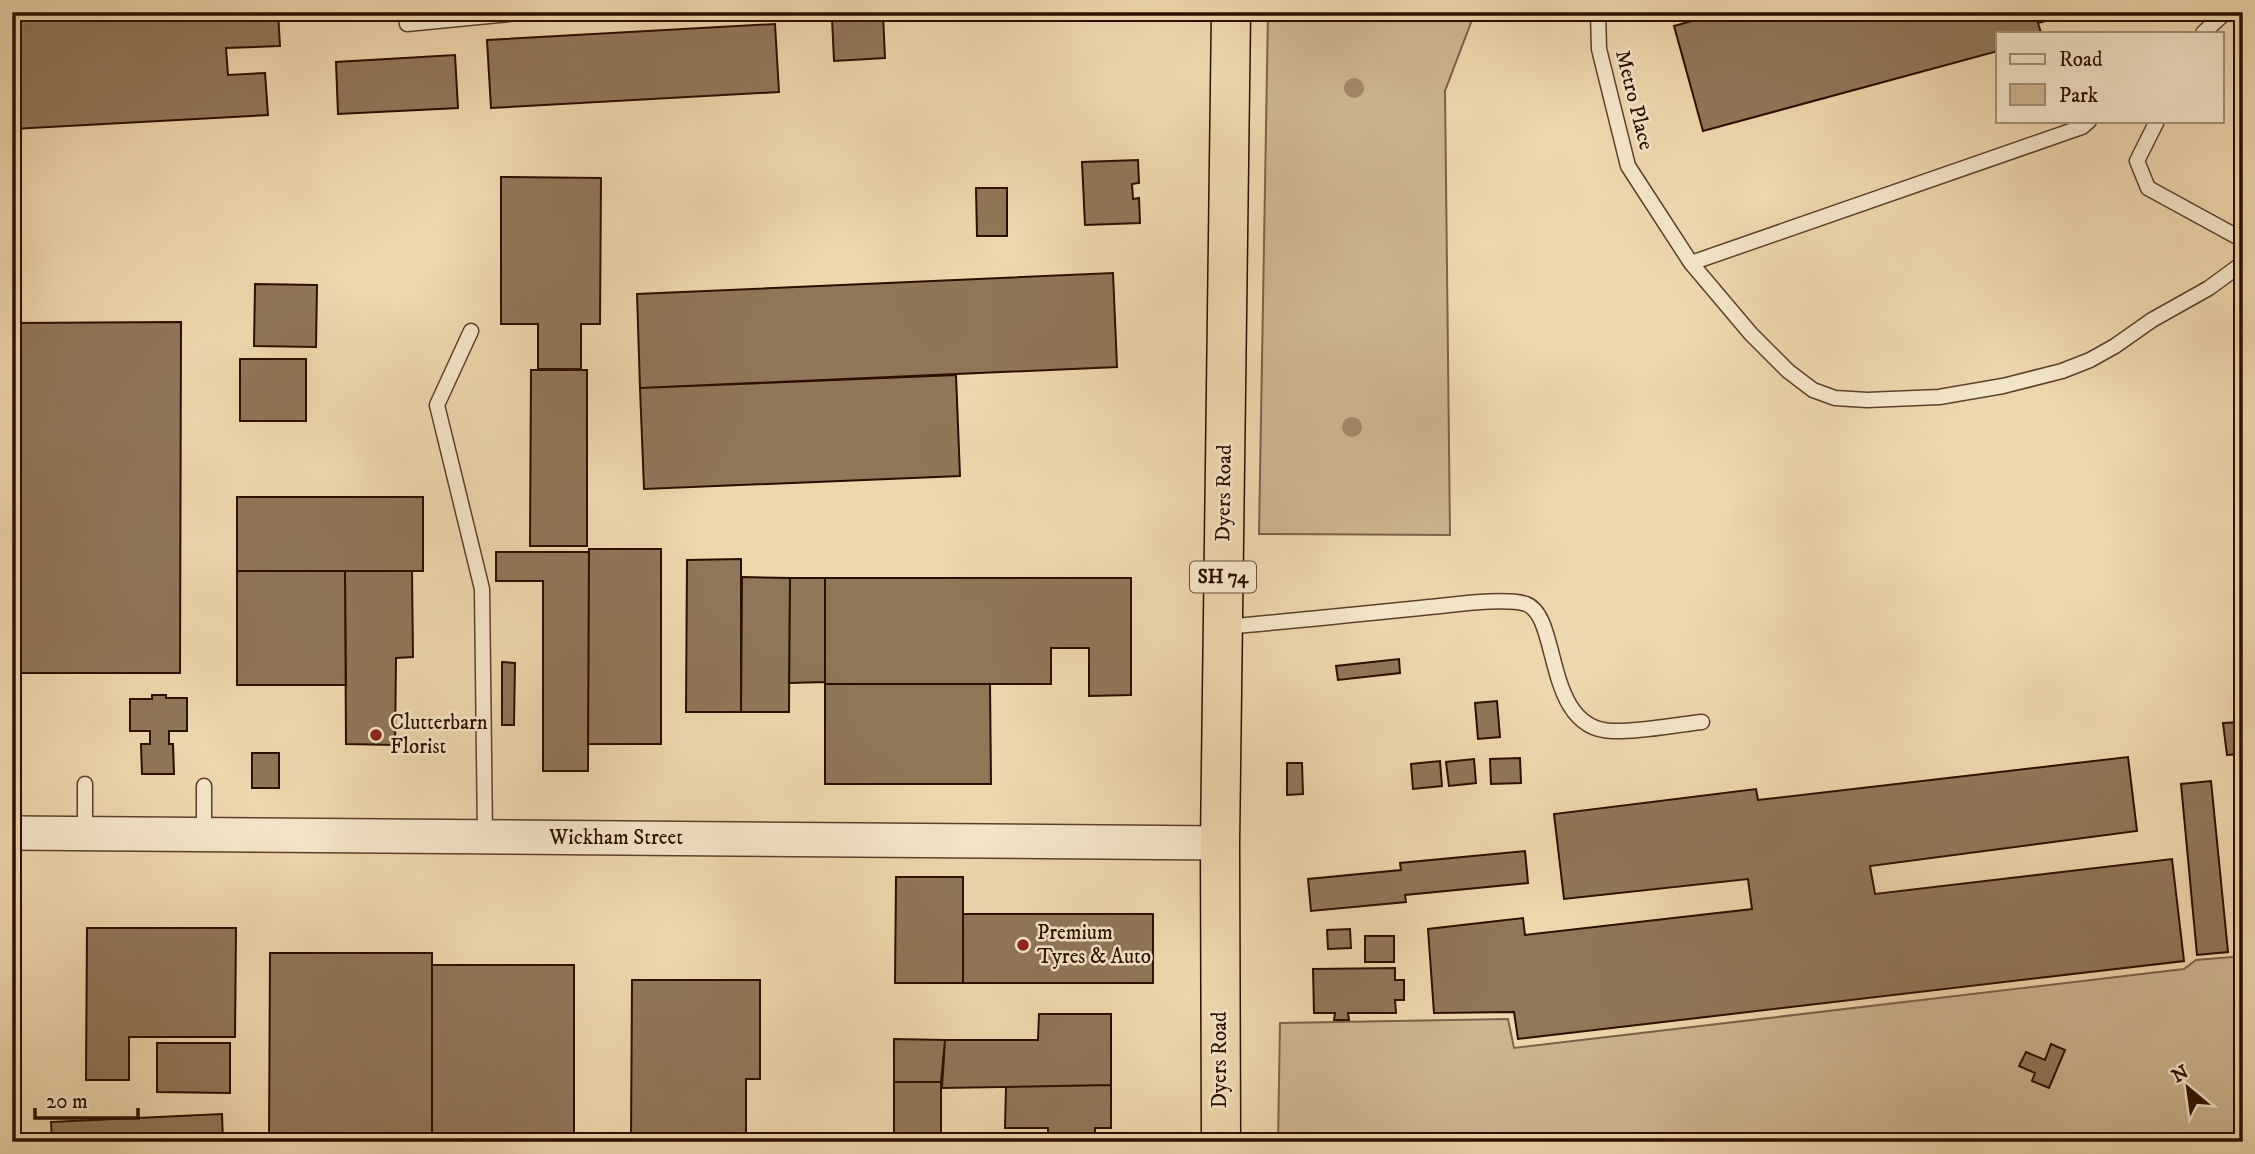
<svg xmlns="http://www.w3.org/2000/svg" width="2255" height="1154" font-family="'IM FELL DW Pica',serif">
<rect width="100%" height="100%" fill="#edd7ac"/>
<filter id="stains"><feTurbulence type="fractalNoise" baseFrequency=".00286" numOctaves="4"/><feColorMatrix values="0 0 0 0 .2 0 0 0 0 .09 0 0 0 0 .02 0 0 0 .5 -.17"/></filter>
<radialGradient id="worn" r=".72"><stop offset=".6" stop-color="#630" stop-opacity="0"/><stop offset="1" stop-color="#630" stop-opacity=".3"/></radialGradient>
<!-- green -->
<path fill="#ccb58f" stroke="#7c6248" stroke-width="2" d="M1268,12H1475L1445,91L1450,535L1259,534Z
M2243,956V1142H1278L1280,1023L1508,1019L1514,1048L2184,969L2196,960Z"/>
<!-- building -->
<path fill="#907759" stroke="#2c0e00" stroke-width="2" d="M12,12H278L280,46L226,48L228,75L265,73L268,115L13,129Z
M1724,12H2077L2038,23L2041,33H1998V51L1703,131L1674,26Z
M883,15L885,58L834,61L832,18Z
M775,24L779,92L491,108L487,40Z
M455,55L458,108L338,114L336,62Z
M1138,160L1139,183L1132,184L1133,199L1139,198L1140,223L1085,225L1082,162Z
M501,177L601,178L600,324H581V369H538V324H501Z
M976,188H1007V236H977Z
M1113,273L1117,367L640,388L637,294Z
M255,284L317,285L316,347L254,346Z
M181,322L180,673H12V323Z
M240,359H306V421H240Z
M531,370H587V546H530Z
M956,375L960,476L644,489L640,388Z
M237,497H423V571H237Z
M589,549H661V744H588Z
M496,552H589L588,771H543V581H496Z
M741,559V712H686L687,560Z
M237,571H345L346,685H237Z
M345,571H412L413,657L396,658L395,745L346,744Z
M742,577L790,578L789,712H741Z
M790,578H825V682L789,683Z
M825,578H1131V695L1089,696V648H1051V684H825Z
M1399,659L1400,673L1338,680L1336,666Z
M502,662L515,663L514,725H502Z
M825,684H990L991,784H825Z
M152,695H166V698H187V731H169V744H173L174,774H142L141,744H150V731H130V699H152Z
M1497,701L1500,737L1478,739L1475,703Z
M2243,722V754L2227,755L2223,723Z
M252,753H279V788H252Z
M2128,757L2137,831L1870,866L1875,894L2172,859L2184,961L1518,1039L1514,1012L1434,1013L1428,929L1523,918L1525,935L1752,909L1748,879L1564,899L1554,814L1756,789L1758,800Z
M1520,758L1521,783L1491,784L1490,759Z
M1474,759L1476,783L1449,786L1446,762Z
M1440,761L1442,786L1413,789L1411,764Z
M1287,763H1302L1303,794L1287,795Z
M2211,781L2228,952L2197,955L2181,784Z
M1525,851L1528,883L1405,895L1406,902L1311,911L1308,879L1401,870L1400,863Z
M896,877H963V983H895Z
M963,914H1153V983H963Z
M87,928H236L235,1037H129V1080H86Z
M1350,929L1351,948L1328,949L1327,930Z
M1365,936H1394V962H1365Z
M270,953H432V1142H269Z
M12,958H18L17,1114H12Z
M432,965H574V1142H432Z
M1395,968V980H1404V1000H1395L1396,1013H1348L1349,1020H1334L1335,1013H1314L1313,969Z
M632,980H760V1079H746V1142H631Z
M1039,1014H1111V1085L942,1088L945,1040H1038Z
M894,1039L945,1040L941,1082H894Z
M157,1043H230V1093L157,1092Z
M2051,1044L2065,1050L2049,1088L2032,1081L2035,1073L2019,1066L2026,1052L2045,1060Z
M894,1082H941V1142H894Z
M1111,1085V1128H1095V1142H1048V1128H1005L1006,1087Z
M222,1114L223,1142H52L51,1122Z"/>
<g fill="none" stroke-linecap="round" stroke-linejoin="round">
<!-- service casing -->
<g stroke="#5c402b" stroke-width="17">
<path id="service" d="M406,12L407,24L529,12
M1598,12L1599,49L1628,166L1691,263L1751,334L1788,371L1813,390L1835,398L1867,400L1939,397L2003,386L2062,371L2090,360L2115,346L2152,320L2209,288L2243,263
M2203,33L2226,12
M2157,121L2137,161L2148,188L2243,240
M1691,263L2082,127L2089,121
M471,331L437,405L482,589L485,837
M1224,627C1293,621 1361,614 1430,607C1452,605 1506,597 1526,604C1561,616 1543,729 1612,731C1640,732 1673,725 1702,722
M204,786V835
M85,833V784"/>
</g>
<!-- tertiary casing -->
<g stroke="#5c402b" stroke-width="36">
<path id="tertiary" d="M12,833L1220,843"/>
</g>
<!-- trunk casing -->
<g stroke="#2c0e00" stroke-width="41">
<path id="trunk" d="M1221,1142L1220,843L1231,12"/>
</g>
<!-- service -->
<use href="#service" stroke="#f3e5c9" stroke-width="14"/>
<!-- tertiary -->
<use href="#tertiary" stroke="#f3e5c9" stroke-width="33"/>
<!-- trunk -->
<use href="#trunk" stroke="#edd7ac" stroke-width="38"/>
</g>
<!-- trees -->
<g fill="#a28869">
<circle cx="1354" cy="88" r="10"/>
<circle cx="1352" cy="427" r="10"/>
</g>
<!-- markers -->
<g fill="#8f2418" stroke="#f3e5c9" stroke-width="2.5">
<circle cx="376" cy="735" r="7"/>
<circle cx="1023" cy="945" r="7"/>
</g>
<g text-anchor="middle" dominant-baseline="central" stroke-width="5" stroke-linejoin="round" paint-order="stroke">
<!-- shield labels -->
<rect fill="#f3e5c9" stroke="#684e3c" stroke-width="2" x="1190" y="561.5" width="66" height="31" rx="5"/>
<g font-size="19" font-weight="bold" fill="#2c0e00">
<text x="1223" y="577">SH 74</text>
</g>
<!-- street labels -->
<g font-size="21" fill="#2c0e00" stroke="#f3e5c9">
<text transform="translate(1634 100) rotate(76)">Metro Place</text>
<text transform="translate(1224 493) rotate(-89)">Dyers Road</text>
<text x="616" y="838">Wickham Street</text>
<text transform="translate(1220 1060) rotate(-90)">Dyers Road</text>
</g>
<!-- poi labels -->
<g font-size="21" fill="#2c0e00" stroke="#f3e5c9" text-anchor="start">
<text x="390" y="723">Clutterbarn<tspan x="390" dy="24">Florist</tspan></text>
<text x="1037" y="933">Premium<tspan x="1037" dy="24">Tyres &amp; Auto</tspan></text>
</g>
</g>
<!-- margin -->
<rect width="2255" height="1154" fill="none" stroke="#edd7ac" stroke-width="42"/>
<rect x="14" y="14" width="2227" height="1126" fill="none" stroke="#2c0e00" stroke-width="3.5"/>
<rect x="21" y="21" width="2213" height="1112" fill="none" stroke="#2c0e00" stroke-width="2"/>
<!-- legend -->
<rect x="1996" y="32" width="228" height="91" fill="#f3e5c9" stroke="#a38f79" stroke-width="2"/>
<rect x="2010" y="54" width="35" height="10" fill="#f3e5c9" stroke="#a38f79" stroke-width="2"/>
<text x="2059" y="66" font-size="21" fill="#2c0e00">Road</text>
<rect x="2010" y="84" width="35" height="21" fill="#ccb58f" stroke="#a38f79" stroke-width="2"/>
<text x="2059" y="102" font-size="21" fill="#2c0e00">Park</text>
<!-- north arrow -->
<g transform="translate(2188 1088) rotate(331)" stroke="#f3e5c9" stroke-width="5" paint-order="stroke">
<path d="M0-5L12 26L0 18L-12 26Z" fill="#2c0e00"/>
<text y="-10" font-size="19" font-weight="bold" text-anchor="middle" fill="#2c0e00">N</text>
</g>
<!-- scale -->
<path d="M35 1108v10h103v-10" fill="none" stroke="#2c0e00" stroke-width="3.5"/>
<text x="46" y="1108" font-size="21" fill="#2c0e00" stroke="#f3e5c9" stroke-width="5" paint-order="stroke">20 m</text>
<rect width="100%" height="100%" filter="url(#stains)"/>
<rect width="100%" height="100%" fill="url(#worn)"/>
</svg>
